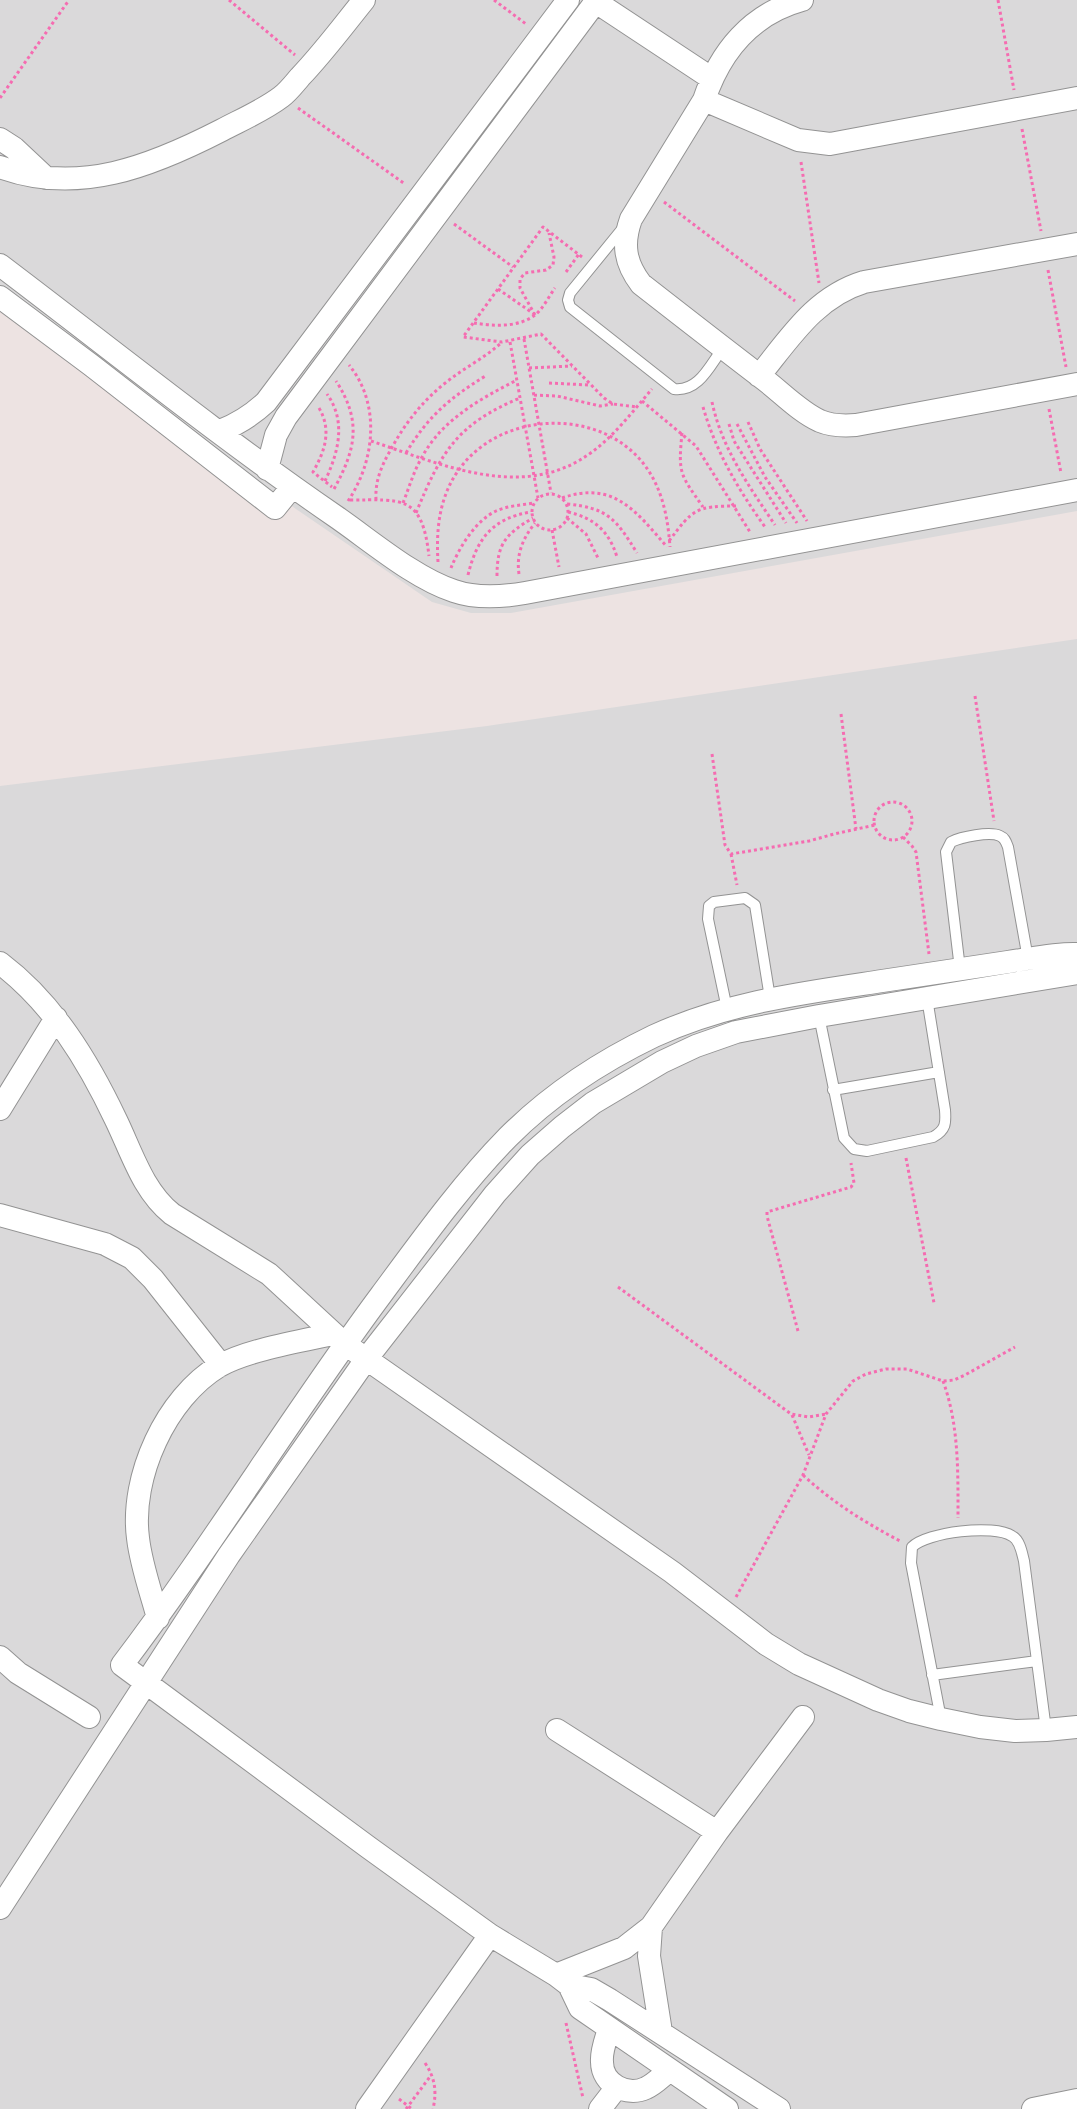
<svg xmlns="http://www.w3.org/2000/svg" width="1077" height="2109" font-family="'PT Sans',sans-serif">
<rect width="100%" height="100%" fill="#ede3e2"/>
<!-- residential -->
<path fill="#dad9da" d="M0,0H1077V511L511,613H471L432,602L236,468L0,288Z
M1077,639V2109H0V786L487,726Z"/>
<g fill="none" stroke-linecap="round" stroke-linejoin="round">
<!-- service casing -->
<g stroke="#939393" stroke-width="12">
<path id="service" d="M623,228L570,293L568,300L570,307L674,389C699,392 710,365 723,348
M960,969L946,852L951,842C961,837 990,831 1000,836C1005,838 1006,842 1008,847L1028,959
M727,1009L708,919L709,906L714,902L745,898L755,905L770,998
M819,1016L844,1138L854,1149L867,1151L933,1137C946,1130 946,1123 945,1110L927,998
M833,1090L939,1072
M932,1675L1037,1661
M941,1719L911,1563L912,1547C927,1532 994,1524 1012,1536C1020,1540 1022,1553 1024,1561L1046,1730"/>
</g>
<!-- minor casing -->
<g stroke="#939393" stroke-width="24">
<path id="minor" d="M802,0C751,14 720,52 704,100L631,219C622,244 625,263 641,284C682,316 723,348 765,380C782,393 800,412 820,421C832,426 844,426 856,425L1077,384
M596,2L711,78
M704,100L798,140L830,144L1077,98
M0,139L14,148L46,178
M0,167C78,196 152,166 222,130C241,120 264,110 281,97C288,92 294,84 300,77C323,53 343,26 364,0
M0,265C111,349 220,437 335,516C370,540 414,578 454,591C477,599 502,597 525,593L1077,490
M0,297L91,365L275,508L292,487
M759,376C790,338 815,297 864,282L1077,244
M220,431C238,424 251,416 266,402L568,0
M267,469L276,435L286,417L597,0
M0,963C53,1003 88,1061 116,1120C132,1153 143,1191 172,1214L269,1274L345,1344L672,1572L766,1644L799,1664L878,1700L909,1711L941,1719L980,1727L1015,1731L1046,1730L1077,1727
M0,1109L56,1018
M0,1215L105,1244L132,1258L153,1279L221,1365
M158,1618C151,1592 141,1565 138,1538C130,1477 166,1398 219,1366C247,1350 301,1341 333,1334
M0,1657L18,1673L89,1717
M557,1730L717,1832
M0,1908L229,1555L367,1358L495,1194L530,1155L562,1127L593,1103L662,1062L696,1046L736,1032L819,1016L1077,973
M651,1927L649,1956L661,2032
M556,1975L624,1948L651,1927L717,1832L803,1717
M569,1985L591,1989L610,2000L779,2109
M609,2029C606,2039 601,2051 602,2062C602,2084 627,2097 646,2088C655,2084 662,2076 669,2071
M367,2109L490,1935
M600,2109L617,2087
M727,2109L580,2008L569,1985L556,1975L490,1935L368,1847L122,1665C213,1545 291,1416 381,1295C421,1241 461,1185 508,1137C549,1096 602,1061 654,1036C728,1002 802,993 882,981C924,975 966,968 1008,962C1030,959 1055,953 1077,954
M1033,2109L1077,2100"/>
</g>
<!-- path -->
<path stroke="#f56cb1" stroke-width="3" stroke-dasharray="3 3" stroke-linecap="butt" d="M229,0L295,55
M494,0L526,24
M998,0L1014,90
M0,98L69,0
M298,108L405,184
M1022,129L1041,231
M801,162L819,283
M664,202L795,301
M454,224L513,267
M582,257L543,227L463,337L502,342L541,334L604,398L613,404L637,407
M1048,270L1066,367
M566,272L579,254
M498,289L534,314
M535,315L520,288V279L525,273L546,270L553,265L554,257L549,233
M474,323C493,326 518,328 535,315C543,309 549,296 555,288
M524,339L551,493
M510,342L538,498
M529,368L572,366
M549,383L589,385
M534,395L557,396L600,406L613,404
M642,401L696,446L750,532
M712,402C722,449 749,486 775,525
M703,407C716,452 738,489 765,527
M319,408C332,430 325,451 313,472L332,487
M1049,409L1061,473
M748,422L760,449L807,521
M729,424L734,441L786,523
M737,424L765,477L797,523
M682,433C678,474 680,474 703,507
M371,441C441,464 524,503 592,452C615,435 633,411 652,389
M406,453C428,416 451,397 487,375
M325,481C338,453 347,422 327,394
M334,489C356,449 362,421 336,381
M532 512a18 18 0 1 1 36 0a18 18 0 1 1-36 0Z
M562,498C613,480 636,511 667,547
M350,500C402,500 422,494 429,556
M376,500C375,481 381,467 390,451C405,423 423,400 449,380C466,367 486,357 502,342
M348,501C375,461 381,404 349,365
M403,503C409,488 413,473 421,459C441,420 480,399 517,380
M567,504C608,508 616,519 637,553
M568,512C594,518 609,531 617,557
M416,513C441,452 457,424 520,398
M567,518L586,534L598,558
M552,530L559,567
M669,541C693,509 696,506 736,506
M438,562C436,530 439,498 458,471C501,408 609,406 650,473C664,496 668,521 670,547
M451,568C459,548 475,521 496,511C507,506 521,505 534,503
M519,574C516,554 523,538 535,523
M468,575C477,538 493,518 531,512
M497,576C497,543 506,534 533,518
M975,696L994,821
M841,714L856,829
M712,754L725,845L731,854L809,841L834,834L875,825
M874 821a19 19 0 1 1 38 0a19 19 0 1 1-38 0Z
M903,837L912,846L916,852L929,954
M731,854L737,885
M906,1158L934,1303
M618,1287L791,1414L808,1417L826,1414
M798,1331L767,1216V1212L851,1187L854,1183L851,1163
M943,1381C959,1425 958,1472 958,1518
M792,1415L809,1455
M803,1475C832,1502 864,1522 900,1541
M736,1597L803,1475L826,1414L853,1381L866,1374L886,1369H907L943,1381L954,1380L965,1375L1015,1347
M566,2023L583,2098
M425,2063C435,2078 437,2091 433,2109
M399,2099L412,2109
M406,2109L432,2074"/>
<!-- service -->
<use href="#service" stroke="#fff" stroke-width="10"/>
<!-- minor -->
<use href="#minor" stroke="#fff" stroke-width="22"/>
</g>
</svg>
